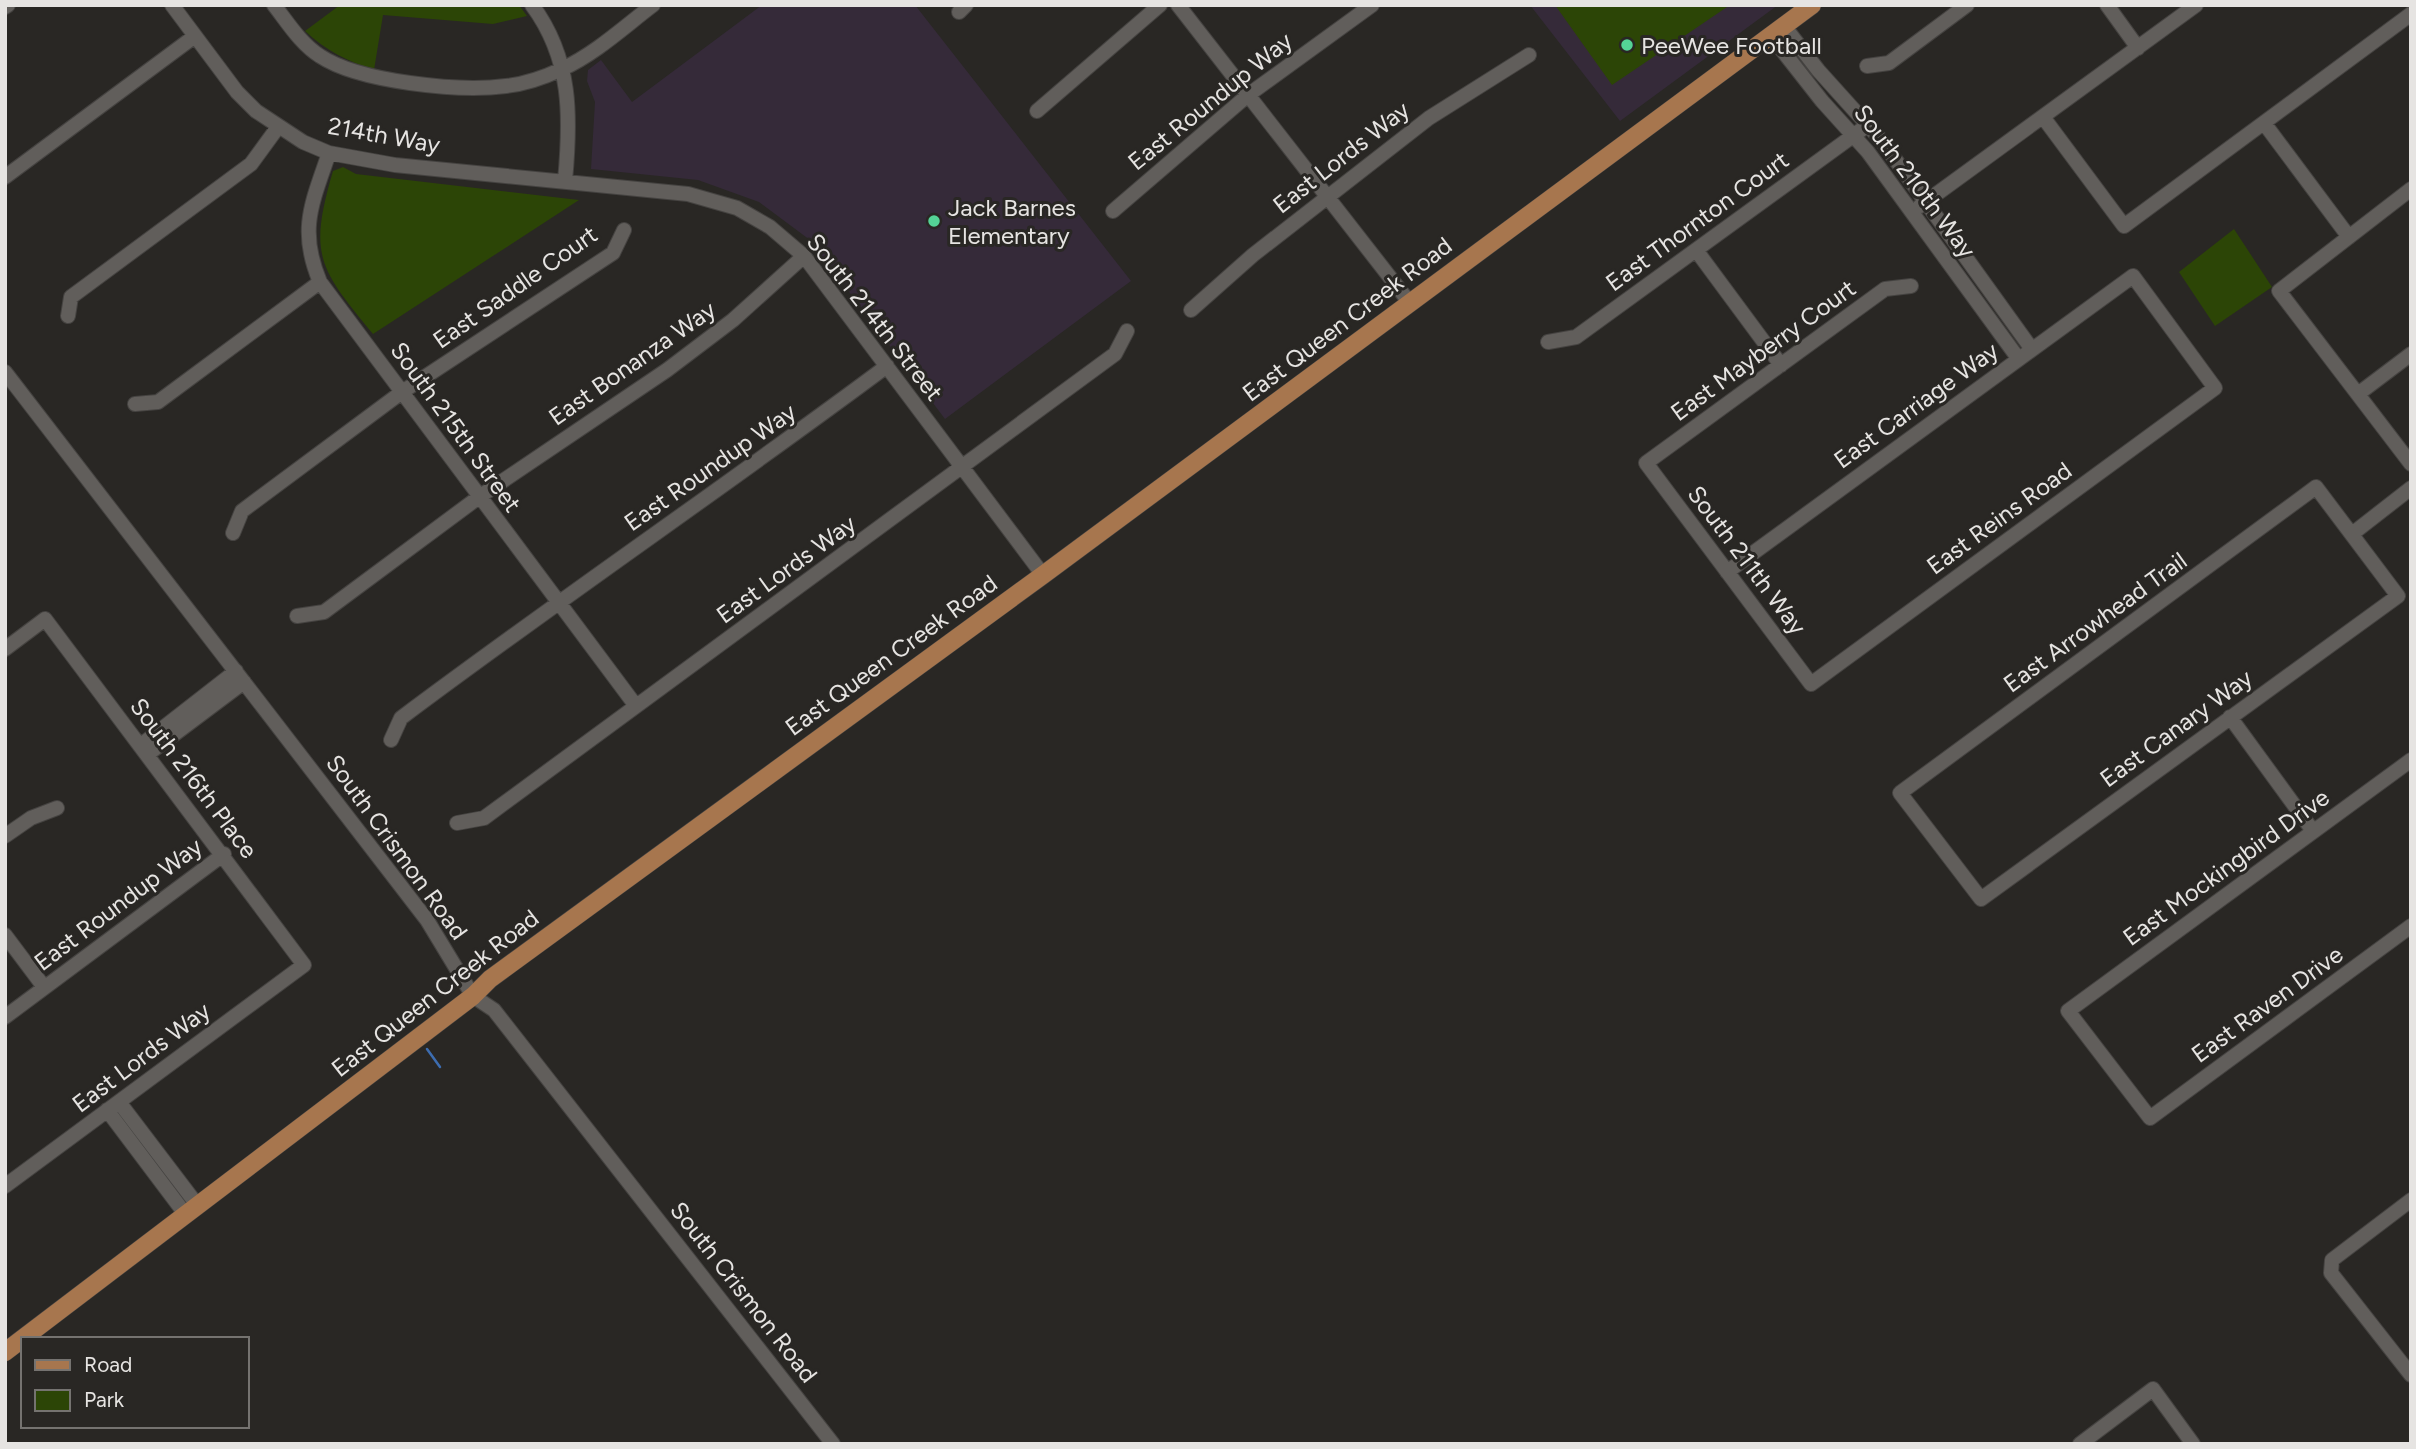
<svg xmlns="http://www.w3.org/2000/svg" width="2416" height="1449" font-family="Figtree,sans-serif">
<rect width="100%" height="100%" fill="#292724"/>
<!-- education -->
<path fill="#352a39" d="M762,5H915L1131,281L945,419L810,240L759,202L698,180L591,169L595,102L587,81L588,70L601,60L632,102Z
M1530,5H1778L1620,121Z"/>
<!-- green -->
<path fill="#2c4506" d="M340,5H519L527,16L493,24L383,15L374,70C348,61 326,51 305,31Z
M1555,5H1730L1612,85Z
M343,167L356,174L579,200L373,334C319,268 308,256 333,171Z
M2234,229L2272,287L2215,326L2179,272Z"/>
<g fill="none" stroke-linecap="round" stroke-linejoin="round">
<!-- stream -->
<path stroke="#3d6db0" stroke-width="2.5" d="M427,1049L440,1067"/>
<!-- minor casing -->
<g stroke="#454341" stroke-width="16">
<path id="minor" d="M172,5L237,92L256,111L303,142L329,153L395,165L688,194L737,208L770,227L804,256L1043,575
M274,5C288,23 301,44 320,56C359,82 459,92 506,86C525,84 545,77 562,69C595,54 624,27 653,5
M532,5C572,59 571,117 565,181
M1178,5L1410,303
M2107,5L2138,48
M5,7L8,5
M959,12L966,5
M1784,26L1818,70L1882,141L2031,348
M1771,36L1822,101L1868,152L2018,358
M1867,66L1889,63L1967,5
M1037,111L1160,5
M2043,117L2124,226L2411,14
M2264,123L2349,237
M329,153C312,203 298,230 320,282L636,706
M5,177L195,36
M2411,189L2279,291L2411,464
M1920,206L2196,5
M1113,211L1248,95L1372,5
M1696,250L1781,365
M1191,310L1253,255L1429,118L1529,55
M68,316L71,297L251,164L278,127
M1548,342L1576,337L1861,130
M5,372L427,920L473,996L494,1010L833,1444
M2358,394L2411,354
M135,404L158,402L320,282
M2316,487L2398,596L1981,899L1900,793Z
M233,533L242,511L402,392L613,253L624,230
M2352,534L2411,488
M1727,572L2133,276L2215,388L1811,684L1646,463L1885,289L1911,286
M297,616L324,612L479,497L667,370L733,320L804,256
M5,649L45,619L304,965L5,1186
M2230,717L2313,831
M391,740L401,718C561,598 726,486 887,366
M141,745L236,671
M148,754L244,682
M2411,760L2068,1011L2150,1118L2411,926
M457,823L484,818L1115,354L1127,331
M5,836L31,818L57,808
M5,935L44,987
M5,1017L224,854
M119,1102L198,1206
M107,1110L186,1215
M2411,1200L2332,1260L2331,1273L2411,1375
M2080,1444L2153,1389L2193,1444"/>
</g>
<!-- major casing -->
<g stroke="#454341" stroke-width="19">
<path id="major" d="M5,1352L473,996L490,979L1043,575L1812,5"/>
</g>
<!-- minor -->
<use href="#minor" stroke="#615e5b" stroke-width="14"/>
<!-- major -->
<use href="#major" stroke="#a7764e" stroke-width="18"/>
</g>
<!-- markers -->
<g fill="#54d396" stroke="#292724" stroke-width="2.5">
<circle cx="1627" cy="45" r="7"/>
<circle cx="934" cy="221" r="7"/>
</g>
<g text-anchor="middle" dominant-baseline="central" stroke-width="6" stroke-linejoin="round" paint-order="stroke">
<!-- poi labels -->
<g font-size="24" fill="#e6e4e2" stroke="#292724" text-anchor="start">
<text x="1641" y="45">PeeWee Football</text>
<text x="948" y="207">Jack Barnes<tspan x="948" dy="28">Elementary</tspan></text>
</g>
<!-- street labels -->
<g font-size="24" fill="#e6e4e2" stroke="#292724">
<text transform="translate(1210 101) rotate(-39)">East Roundup Way</text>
<text transform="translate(384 135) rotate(10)">214th Way</text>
<text transform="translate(1341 157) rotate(-38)">East Lords Way</text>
<text transform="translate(1915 181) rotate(53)">South 210th Way</text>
<text transform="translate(1697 221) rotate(-36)">East Thornton Court</text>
<text transform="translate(515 287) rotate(-35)">East Saddle Court</text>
<text transform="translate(875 317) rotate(52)">South 214th Street</text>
<text transform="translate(1347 319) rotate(-37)">East Queen Creek Road</text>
<text transform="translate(1763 350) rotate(-36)">East Mayberry Court</text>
<text transform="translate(632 363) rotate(-35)">East Bonanza Way</text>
<text transform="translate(1916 405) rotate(-36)">East Carriage Way</text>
<text transform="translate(456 427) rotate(54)">South 215th Street</text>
<text transform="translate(710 467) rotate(-35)">East Roundup Way</text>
<text transform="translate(1999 518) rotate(-36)">East Reins Road</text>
<text transform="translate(1747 560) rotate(53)">South 211th Way</text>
<text transform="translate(786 569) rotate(-36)">East Lords Way</text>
<text transform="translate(2095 622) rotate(-36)">East Arrowhead Trail</text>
<text transform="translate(891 655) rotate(-36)">East Queen Creek Road</text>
<text transform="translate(2176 728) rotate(-36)">East Canary Way</text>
<text transform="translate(194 778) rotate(53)">South 216th Place</text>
<text transform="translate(397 847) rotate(54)">South Crismon Road</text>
<text transform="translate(2226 867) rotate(-36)">East Mockingbird Drive</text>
<text transform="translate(118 904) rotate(-37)">East Roundup Way</text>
<text transform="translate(435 993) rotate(-38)">East Queen Creek Road</text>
<text transform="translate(2267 1004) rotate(-36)">East Raven Drive</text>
<text transform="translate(141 1057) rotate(-37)">East Lords Way</text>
<text transform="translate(744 1292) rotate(52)">South Crismon Road</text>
</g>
</g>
<!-- border -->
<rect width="2416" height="1449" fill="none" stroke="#e6e4e2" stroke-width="14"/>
<!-- legend -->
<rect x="21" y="1337" width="228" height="91" fill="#292724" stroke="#757370" stroke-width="2"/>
<rect x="35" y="1360" width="35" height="10" fill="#a7764e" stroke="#757370" stroke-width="2"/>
<text x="84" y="1372" font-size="21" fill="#e6e4e2">Road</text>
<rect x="35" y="1390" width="35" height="21" fill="#2c4506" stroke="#757370" stroke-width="2"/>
<text x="84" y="1407" font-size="21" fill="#e6e4e2">Park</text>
</svg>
